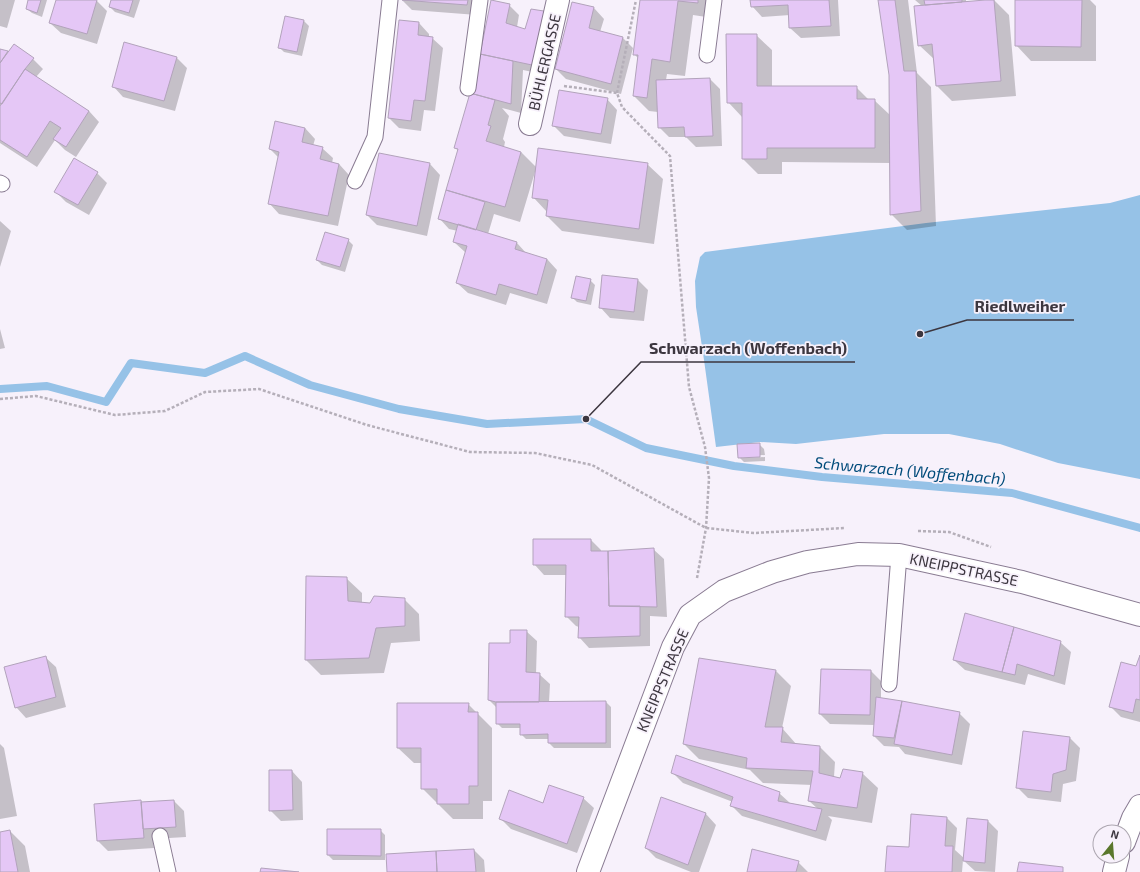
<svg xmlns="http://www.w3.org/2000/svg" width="1140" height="872" font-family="'Exo 2',sans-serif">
<rect width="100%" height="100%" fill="#f7f1fb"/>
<!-- water -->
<path fill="#96c2e7" d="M1140,195V479L1058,463L1000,444L949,434H884L796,444L760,442L716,447L704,360L696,307L695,281L700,257L705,252L926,223L1110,203Z"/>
<!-- shadow -->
<path fill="#0003" d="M0,0H15L7,28L0,26Z
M30,0H47L42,17L32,13L27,9Z
M57,0H93L97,1L107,11L97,44L61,33L50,23Z
M112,0H140L134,18L115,12L110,7Z
M402,0H478L477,15L412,10Z
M641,0H715L713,18L693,15L685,76L667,74L666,80L710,79L720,89L722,146L696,147L686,137H669L659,127L658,112L649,111L634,96L639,59L634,54Z
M751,0H838L840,36L801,38L790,28V15L762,17L752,6Z
M879,0H908L917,73L931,87L936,226L907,230L891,214V163L782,162V174H758L743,159V118L728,102L756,35L772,50V87H856L869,100H874L890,115V75Z
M915,0H967H966V3L994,0L1009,15L1016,96L952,101L937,86L935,60L919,45L922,6Z
M1016,0H1090L1096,6V61H1031L1016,45Z
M492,1L509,5L519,15L517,27L542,74L523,70L521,113L502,108L509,116L503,139L505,142L504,147L521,152L537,168L647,164L663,179L654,244L562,231L547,216V212L533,197L536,172H535L520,222L494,214L488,234L517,243L527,254L547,259L557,270L547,304L510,293L506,305L468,293L457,283L466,253L454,242L458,231L449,229L439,218L459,151L455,148L471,93Z
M594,8L604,19L600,32L623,38L633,48L621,94L566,79L556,69Z
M286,17L304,21L309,26L302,56L284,52L279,47Z
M400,21L419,23L429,34V37L432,38L443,48L435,111L424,110L421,131L399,128L389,118Z
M0,50L33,59L43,69L36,77L89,111L99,122L76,157L65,150L55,140L37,167L0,143V108L2,106L0,105Z
M177,58L187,68L175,111L123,97L113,86Z
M607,99L617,110L611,144L564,136L553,125Z
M305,128L315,139L313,146L322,148L333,158L332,163L339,164L349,175L338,226L279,214L269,203L279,158L270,149Z
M430,164L440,175L427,236L377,225L367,215Z
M97,173L107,183L89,215L66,202L56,192Z
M0,221L11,231L0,267Z
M348,240L353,245L345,272L322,265L317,260Z
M590,280L595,285L591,305L577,302L572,297Z
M638,280L648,290L644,321L610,318L600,307Z
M0,329L5,348L0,349Z
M759,444L764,449L765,455L742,456V458L765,457V461L744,462L739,457Z
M591,540L601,550V552L653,549L664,559L667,617L650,616V646L589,648L579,637V627L576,626L566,616L567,575H544L534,564Z
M346,578L362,593V603L371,604L404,599L419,614L420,641L391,643L384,673L321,675L306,660Z
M526,631L537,641L536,674H539L550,684L549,702H606L611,707V748H554L549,743V739H526L521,734V728H502L497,723V708L489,700L511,644Z
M1060,642L1071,652L1065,685L1028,674L1025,685L965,670L954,660Z
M45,657L56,667L66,707L26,718L16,707Z
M1140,658V722L1121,717L1110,706L1137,667Z
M776,671L791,686L782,728L797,745L820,747L835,762L834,777L841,779L862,773L878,788L872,823L828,816L832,820L826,841L742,816L732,806L733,802L683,783L672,772L779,793L790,803L818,809L809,801L812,785L763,783L750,770L699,759L684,744Z
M871,671L881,681V698L959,713L970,724L962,765L905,754L899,747L884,746L874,736L875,725L830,724L820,714Z
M468,704L492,728V801H483V819H453L422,788V763H414L398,748Z
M1070,738L1080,748L1076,781L1063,784L1061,802L1028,798L1018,788Z
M0,744L4,748L17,816L0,819Z
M270,771H292L302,782L303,820L281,821L270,810Z
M583,798L594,808L577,853L511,829L500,818L543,804Z
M140,801L143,803L174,801L184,811L186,837L153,839L154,848L108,851L98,841L95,805Z
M706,814L716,825L699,872H691L656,858L646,848Z
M947,818L957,828L955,850L965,859L988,821L998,831L995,872L975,871L963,860L962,872H886L909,848Z
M380,830L385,835V860H333L328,855Z
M10,831L25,846L30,872H0V833Z
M474,850L484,860L485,872H388Z
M798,862L808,872H748Z"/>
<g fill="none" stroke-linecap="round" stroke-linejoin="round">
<!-- stream -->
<path stroke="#96c2e7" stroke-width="8" d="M0,389L47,386L106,402L131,363L205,373L245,356L310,385L399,409L487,424L586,419L646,448L734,466L822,477L1012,493L1140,528"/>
</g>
<!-- building -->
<path fill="#e5c7f6" stroke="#b2a3bb" d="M28,0H41L37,13L26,9Z
M56,0H97L87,34L49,23Z
M111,0H133L129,13L109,7Z
M402,0H468L467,5Z
M491,0L510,4L506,23L525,29L531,9L550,12L532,65L480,54Z
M640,0H698V3L678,1L670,62L652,59L647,98L633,96L638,55H633Z
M750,0H829L831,26L789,28L788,5L751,7Z
M878,0H895L904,71H916L921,211L890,215L889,75Z
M924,0H962V2L925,5Z
M985,0H994L1001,81L936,86L932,44L918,46L914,6Z
M1015,0H1082L1081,47L1015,46Z
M572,2L594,7L589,28L623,37L611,84L555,69Z
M285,16L304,20L297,52L278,48Z
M399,20L419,22L418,35L433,37L425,101L414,100L411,121L388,118Z
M726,34H757V86H857V99H875V148H767V159H742V103H727Z
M124,42L177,57L164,101L112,87Z
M14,44L34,58L25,69L2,104L0,103V63Z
M0,49L8,51L0,63Z
M480,54L513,61L511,104L470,93Z
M25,69L89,111L66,147L53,139L61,128L50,121L27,157L0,140V106Z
M710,78L713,136L685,137L684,127L658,128L656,80Z
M559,90L608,98L601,134L552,126Z
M470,93L495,100L488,125L491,126L486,141L521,152L505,207L446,190L458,149L454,148Z
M275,121L305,128L302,142L323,147L320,159L339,164L328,216L268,204L279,152L269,149Z
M538,148L648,163L639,229L546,216L548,200L532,198Z
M379,153L430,163L417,226L366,215Z
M74,158L98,172L78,205L54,192Z
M446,190L485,202L476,230L438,219Z
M458,224L517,242L515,249L547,259L537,295L499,284L496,295L456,283L467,246L453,242Z
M325,232L349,239L340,267L316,260Z
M602,275L638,279L634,312L599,308Z
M576,276L591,279L586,301L571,298Z
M760,443V457L738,458L737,444Z
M533,539H591V551H608L609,606H640V636L578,638L579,617H565L566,565H533Z
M654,548L657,607L609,606L608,551Z
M306,576L347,577L348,601L370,603L374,596L405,598V626L376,628L369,658L305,660Z
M965,613L1014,627L1002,672L953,660Z
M1014,627L1061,641L1054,676L1017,664L1015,675L1002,672Z
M510,630H527L526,672L540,673L539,702H496L488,700L489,643H510Z
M1140,655V700L1136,699L1133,713L1109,707L1121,662L1136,666Z
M46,656L56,697L15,708L4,667Z
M699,658L776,670L765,727H783L781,742L820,746L819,773L840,778L843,769L863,772L857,808L808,801L813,771L746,768L747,758L683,744Z
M821,669L871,670L870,715L819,714Z
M876,697L902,701L894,738L873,736Z
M606,701V743H548V734L520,735V724H496V702Z
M902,701L960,712L952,755L894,744Z
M397,703H469L468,712H478V786H469V804H437V789H421V748H397Z
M1023,731L1070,737L1066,770L1053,774L1051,792L1016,788Z
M676,755L780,792L778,801L822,809L816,831L730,806L733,797L671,773Z
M269,770H292L293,810L269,811Z
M549,785L584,797L567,844L499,819L509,790L543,803Z
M661,797L706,813L688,865L645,848Z
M141,800L144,838L97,841L94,804Z
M174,800L176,827L143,829L141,802Z
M911,814L947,817L945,846H953L952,872H885L887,846L909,847Z
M967,818L988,820L985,863L963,861Z
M327,829H381V856L327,855Z
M10,830L18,872H0V832Z
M474,849L476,872H437L436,851Z
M752,849L799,861L796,872H747Z
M436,851L437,872H387L386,854Z
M1019,862L1063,867V872H1017Z
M261,868L299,872H260Z"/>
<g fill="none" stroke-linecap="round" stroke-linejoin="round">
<!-- service casing -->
<g stroke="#897b92" stroke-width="17">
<path id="service" d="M707,55L714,0
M468,88L480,0
M355,181L375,137L390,0
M0,183L2,184
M889,684L899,555
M160,836L168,872"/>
</g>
<!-- minor casing -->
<g stroke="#897b92" stroke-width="24">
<path id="minor" d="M530,124L558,0
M1124,842L1133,818L1140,806
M588,872L673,647L690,615L724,591L772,572L807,562L858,554L899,555L1022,582L1140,615
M1114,872L1118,856"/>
</g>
<!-- path -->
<path stroke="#b5afb9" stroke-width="2.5" stroke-dasharray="3 2" stroke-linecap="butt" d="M564,86L617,93L622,107L670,156L689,387L705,447L709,478L706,528L697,578
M617,93L636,0
M0,399L36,396L115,415L165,411L205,392L259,389L367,425L470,452L535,453L592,465L706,528L754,533L845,528
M918,531L949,532L991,547"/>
<!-- service -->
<use href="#service" stroke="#fff" stroke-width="15"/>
<!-- minor -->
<use href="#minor" stroke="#fff" stroke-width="22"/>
</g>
<g text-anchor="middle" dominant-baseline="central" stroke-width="3.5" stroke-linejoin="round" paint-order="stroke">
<!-- street labels -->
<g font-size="15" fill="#3c363f" stroke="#f7f1fb">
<text transform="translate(544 62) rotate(-77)">BÜHLERGASSE</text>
<text transform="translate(964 569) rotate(12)">KNEIPPSTRASSE</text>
<text transform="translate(662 680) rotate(-67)">KNEIPPSTRASSE</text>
</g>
<!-- water labels -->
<g font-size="16" font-style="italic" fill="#004b7a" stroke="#f7f1fb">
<text transform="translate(910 470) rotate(5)">Schwarzach (Woffenbach)</text>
</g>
</g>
<!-- callouts -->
<path fill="none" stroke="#3c363f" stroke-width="1.5" d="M920 334L967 320H1074M586 419L641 362H855"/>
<g fill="#3c363f" stroke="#f7f1fb" stroke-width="1.5">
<circle cx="920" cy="334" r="4"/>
<circle cx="586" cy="419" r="4"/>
</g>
<g font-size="16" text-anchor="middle" font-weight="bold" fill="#3c363f" stroke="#f7f1fb" stroke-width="3.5" stroke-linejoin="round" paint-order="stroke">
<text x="1020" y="312">Riedlweiher</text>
<text x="748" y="354">Schwarzach (Woffenbach)</text>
</g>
<!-- north arrow -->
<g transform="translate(1112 844) rotate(17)"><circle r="19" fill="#f7f1fb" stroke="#aca6b0"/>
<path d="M0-3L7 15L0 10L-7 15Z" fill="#5a772c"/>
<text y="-6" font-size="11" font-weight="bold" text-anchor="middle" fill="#3c363f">N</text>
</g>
</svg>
